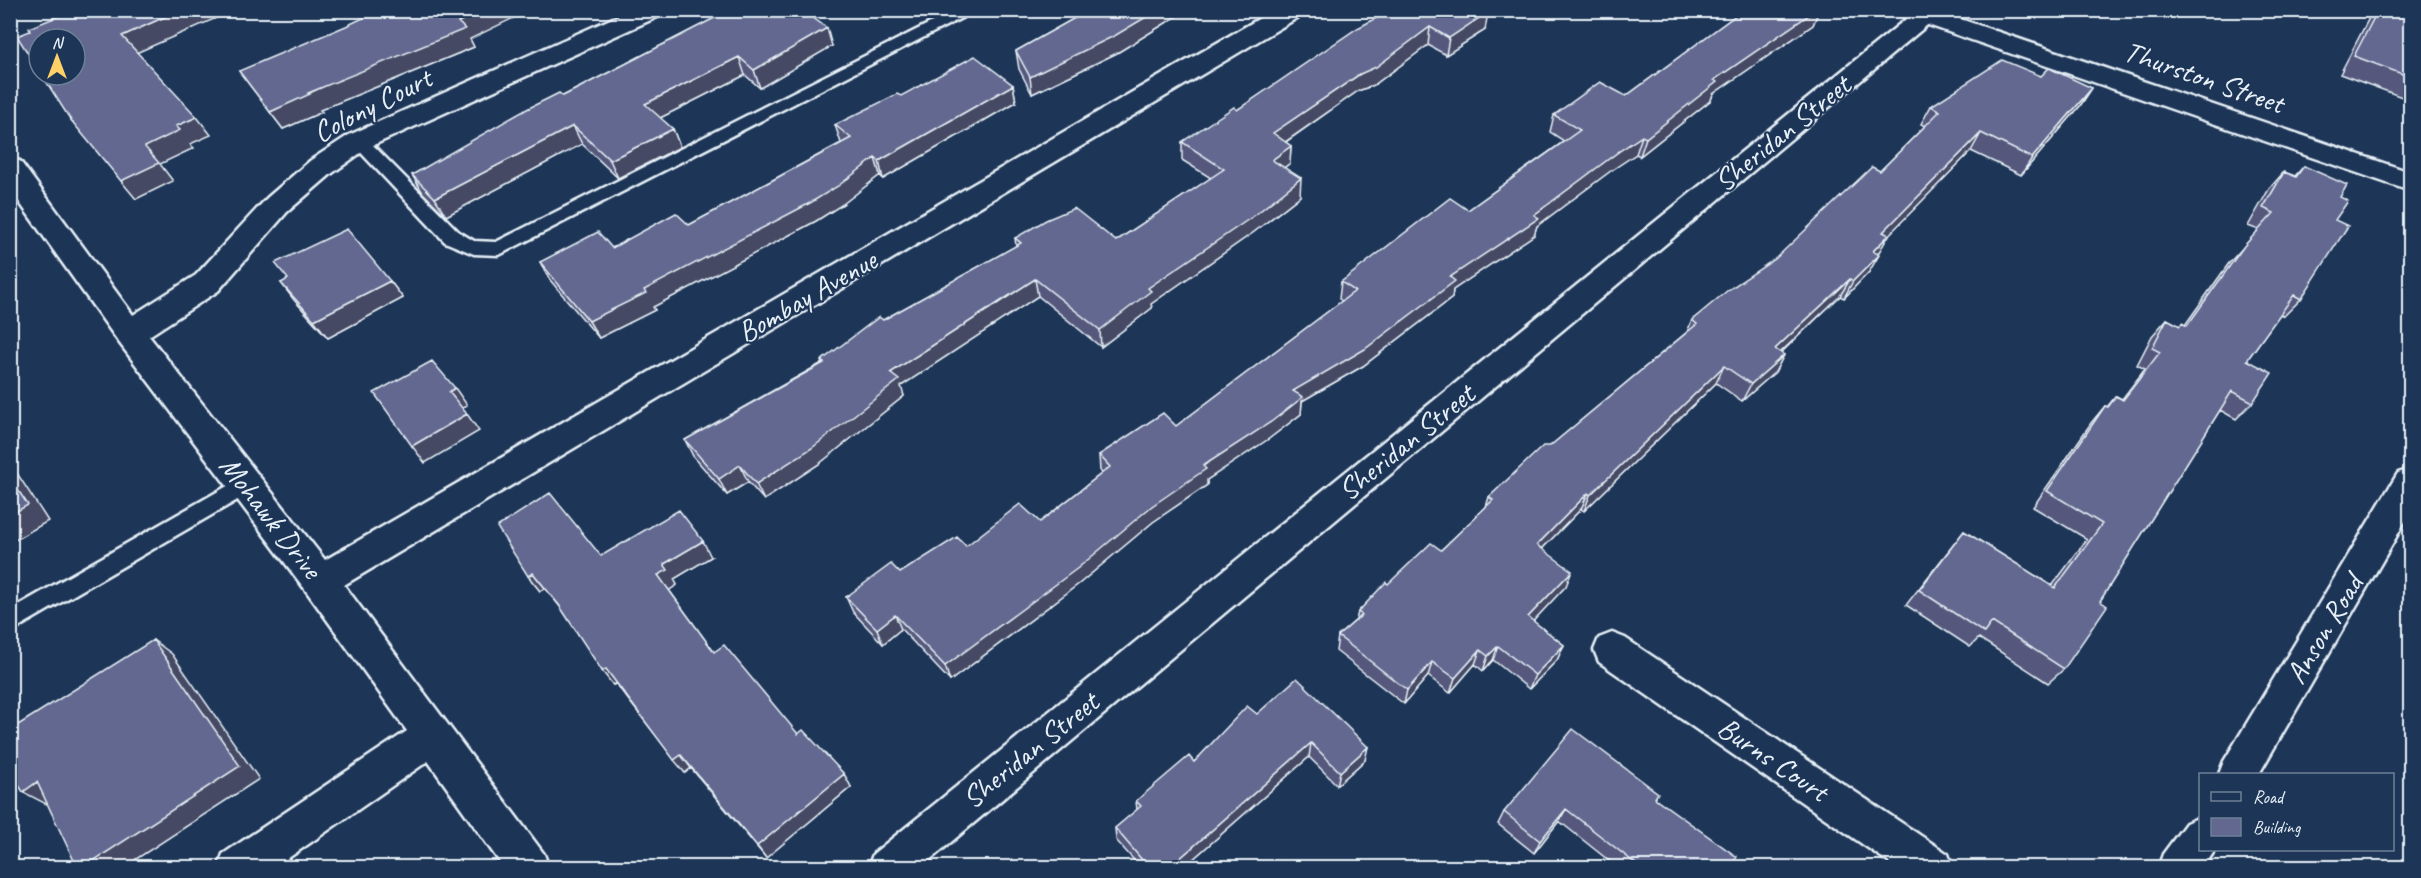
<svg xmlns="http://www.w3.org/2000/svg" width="2421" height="878" font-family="Caveat,sans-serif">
<rect width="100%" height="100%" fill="#1d3557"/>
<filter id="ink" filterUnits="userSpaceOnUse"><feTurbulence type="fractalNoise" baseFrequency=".0167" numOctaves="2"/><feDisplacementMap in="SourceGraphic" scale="12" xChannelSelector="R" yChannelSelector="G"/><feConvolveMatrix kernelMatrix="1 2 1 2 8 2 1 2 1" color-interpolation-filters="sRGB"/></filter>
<g filter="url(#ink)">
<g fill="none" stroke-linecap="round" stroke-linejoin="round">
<!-- service casing -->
<g stroke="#e8f1f8" stroke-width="5">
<path id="service" d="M956,10H977L499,255L474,254L445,242L350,141L353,137H365L459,232L474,241L496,242Z
M245,476L253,479L256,485L253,491L10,632V610Z"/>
</g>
<!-- minor casing -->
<g stroke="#e8f1f8" stroke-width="5">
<path id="minor" d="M631,10H665L662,15L369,147L331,174L287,212L218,291L149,336L325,560L1274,10H1305L1302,15L344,585L544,854L549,868H504L428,761L274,868H218L223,854L407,731L307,592L118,341L10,189V159L20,161L133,315L196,275L267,198L311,160L349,135Z
M1916,11L1933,10L1938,16L920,868H868L873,854Z
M2410,469V513L2259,774H2219L2224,761L2398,473Z
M1612,633L1625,638L1948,854L1953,868H1897L1599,662L1594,650L1599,638Z
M2200,817V850H2215L2203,868H2158L2163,854L2186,823Z"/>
</g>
<!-- tertiary casing -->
<g stroke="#e8f1f8" stroke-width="5">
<path id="tertiary" d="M1896,10H1934L2410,172V191L1899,15Z"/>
</g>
<!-- service -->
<use href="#service" fill="#1d3557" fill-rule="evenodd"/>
<!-- minor -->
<use href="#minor" fill="#1d3557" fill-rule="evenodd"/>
<!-- tertiary -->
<use href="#tertiary" fill="#1d3557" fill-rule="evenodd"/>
</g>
<!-- wall -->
<path fill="#54597b" stroke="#e8f1f8" stroke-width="1.5" d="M730,10L832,46L760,88L745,75L660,118L673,129L680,147L618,178L582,144L446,216L423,193L412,175L563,96Z
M929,10H952L938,17Z
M1089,10H1187L1117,53L1032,94L1019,69L1016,51Z
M1391,10L1485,30L1446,55L1428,45L1374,85L1358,91L1286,142L1291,146L1290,163L1284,168L1300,196L1254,232L1151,304L1152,308L1101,347L1038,296L901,386L904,396L819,464L764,500L748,482L727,495L693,456L685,440L822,363L821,361L883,320L1016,246L1015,238L1116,241L1211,178L1182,160V142L1237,110Z
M1743,10H1819L1813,25L1713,94L1711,100L1640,156L1636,154L1612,170L1537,226L1534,235L1453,290L1452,298L1363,366L1302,401L1301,414L1270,438L1207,480V485L1153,522L1080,583L950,681L901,629L883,644L853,612L846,597L900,573L966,546L1040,522L1102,473L1100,471L1099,455L1176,426L1342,301L1339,299L1341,282L1468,210L1564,141L1550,132L1554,115L1626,96Z
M2375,10H2410V100L2340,74L2369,18Z
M470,39L474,47L320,110L322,112L283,129L239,71Z
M2041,76L2092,88L2080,106L2021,175L1971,151L1888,235L1877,254L1869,272L1844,298L1840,296L1781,353L1784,355L1775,372L1742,401L1716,383L1584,511L1581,509L1542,549L1566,586L1533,621L1564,645L1557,660L1529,689L1493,660L1483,671L1475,664L1450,693L1428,676L1404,704L1336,651L1338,636L1356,620L1358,612L1388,584L1441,550L1486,507L1489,497L1687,332L1692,320L1775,259L1880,171L1925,126L1921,124L1931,106Z
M1013,85L1016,102L883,179L880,175L843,204L816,221L653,307L655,310L599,338L550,280L540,262L612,248L689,225L841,143L835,125L901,96Z
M2304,166L2340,197L2335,220L2301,299L2284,316L2280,314L2247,360L2253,402L2236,419L2220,410L2100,601L2064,669L2048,683L1979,638L1970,647L1906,605L1964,531L2052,586L2087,539L2033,507L2091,423L2105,406L2107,407L2116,396L2122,399L2145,369L2137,365L2152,336L2167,319L2180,326L2185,325L2229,263L2259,230L2248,226L2269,189L2284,172L2295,176Z
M390,281L403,298L328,338L294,300L281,283Z
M601,556L711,557L674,579L677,585L669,590L714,652L798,734L844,774L851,787L766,858L691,768L685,773L616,684L613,685L561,608L545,588L540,591L528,576Z
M1257,714L1365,760L1337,785L1309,757L1184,867H1140L1116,840L1115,828L1137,810L1136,801L1194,762Z
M1655,798L1731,867H1617L1559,821L1534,853L1498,824L1504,812Z"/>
<!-- shaded-wall -->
<path fill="#454964" stroke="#e8f1f8" stroke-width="1.5" d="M180,10H217L221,16L136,53L122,36Z
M483,10H530L470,39L474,47L320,110L322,112L283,129L270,112Z
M937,10H952L938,17Z
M1158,10H1187L1117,53L1032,94L1030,77Z
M1816,10H1819L1813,25L1713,94L1711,100L1640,156L1646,138L1714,80Z
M1488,12L1485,30L1446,55L1449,38Z
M1430,27L1428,45L1374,85L1358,91L1272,151L1273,133Z
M827,28L832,46L760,88L754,70Z
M739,57L745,75L652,122L645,104Z
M1013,85L1016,102L883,179L879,161Z
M2092,88L2080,106L2021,175L2032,158Z
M197,117L211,135L190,144L194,148L160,164L173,181L136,199L121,181L145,147L176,126Z
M573,126L582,144L446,216L435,198Z
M673,129L680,147L618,178L610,160Z
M1981,133L1971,151L1874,250L1883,232Z
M1642,136L1636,154L1612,170L1537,226L1534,235L1453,290L1452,298L1363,366L1302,401L1301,414L1270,438L1207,480V485L1153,522L1080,583L950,681L945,666L1203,466L1293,391L1450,277L1618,152Z
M1291,146L1290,163L1271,178L1272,160Z
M875,158L880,175L843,204L816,221L653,307L655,310L599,338L589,321Z
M1301,178L1300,196L1254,232L1151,304L1152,308L1101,347L1100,330L1148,288Z
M1889,235L1879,252L1863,269L1873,251Z
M1879,255L1869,272L1844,298L1853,281Z
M1035,279L1038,296L901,386L904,396L819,464L764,500L756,484L890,373Z
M1850,279L1840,296L1766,366L1775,349Z
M390,281L403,298L328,338L314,320Z
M1784,355L1775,372L1742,401L1751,384Z
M1724,366L1716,383L1584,511L1590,495Z
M455,388L467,405L461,409L449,392Z
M467,414L479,431L425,463L412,446Z
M10,465L13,467L48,521L10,543Z
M740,465L748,482L727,495L719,479Z
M1588,493L1581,509L1531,560L1537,545Z
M703,541L711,557L674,579L677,585L668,591L658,575L664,564Z
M1572,571L1566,586L1523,632L1528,617Z
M533,573L545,588L540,591L528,576Z
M895,615L901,629L883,644L877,629Z
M153,640L172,654L259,779L124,867H84Z
M1564,645L1557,660L1529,689L1535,675Z
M1498,646L1493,660L1483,671L1488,656Z
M1480,650L1475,664L1450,693L1455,678Z
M1432,662L1428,676L1404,704L1407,690Z
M606,669L617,683L613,685L602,671Z
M1311,743L1309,757L1184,867H1170Z
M1368,747L1365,760L1337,785L1340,772Z
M681,755L691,768L685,773L674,760Z
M844,774L851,787L766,858L757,846Z
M37,782L60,795L46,804L23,792Z
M1566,809L1559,821L1534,853L1540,841Z"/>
<!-- building -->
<path fill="#62688f" stroke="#e8f1f8" stroke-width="1.5" d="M74,10H180L122,36L197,117L176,126L180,130L145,147L159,163L121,181L70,119L42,75H75V39H39V71L17,36L30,31L29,28Z
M380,10H483L458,22L465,29L308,93L310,94L270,112L239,71L346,26Z
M730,10H802L827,28L754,70L739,57L645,104L673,129L610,160L573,126L435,198L412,175L527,109L559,93L563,96Z
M1089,10H1158L1116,35L1030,77L1016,51Z
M1391,10H1486L1488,12L1449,38L1430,27L1376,67L1360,74L1273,133L1291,146L1272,160L1301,178L1255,215L1148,288L1151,291L1100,330L1035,279L890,373L899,380L812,448L756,484L740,465L719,479L685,440L824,363L821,361L879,317L883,320L1021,243L1015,238L1046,220L1074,208L1116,241L1224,169L1182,142L1234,107L1237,110L1356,29Z
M1743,10H1816L1714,80L1717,82L1646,138L1642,136L1618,152L1534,215L1539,218L1450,277L1455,281L1365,349L1293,391L1303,397L1271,422L1203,466L1206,469L1152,506L1078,568L945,666L895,615L877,629L846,597L891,564L900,573L957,537L966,546L1020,504L1040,522L1110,467L1099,455L1163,413L1176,426L1355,291L1341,282L1450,198L1468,210L1580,130L1554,115L1600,82L1626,96Z
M2378,10H2410V77L2354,56Z
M975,56L1013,85L879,161L875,158L838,186L810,203L644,290L646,293L589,321L540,262L598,232L612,248L676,213L689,225L851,138L835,125L897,94L901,96Z
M2002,60L2041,76L2049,68L2092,88L2032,158L1981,133L1883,232L1889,235L1873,251L1879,255L1853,281L1850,279L1775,349L1784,355L1751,384L1724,366L1590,495L1588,493L1537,545L1572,571L1528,617L1564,645L1535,675L1498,646L1488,656L1480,650L1455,678L1432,662L1407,690L1338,636L1362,615L1358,612L1386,582L1388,584L1431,543L1441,550L1493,500L1489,497L1543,446H1550L1697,324L1692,320L1728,290L1775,259L1872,167L1880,171L1940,111L1931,106Z
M2304,166L2347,185L2340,197L2348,201L2335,220L2348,226L2301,299L2294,295L2247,360L2272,373L2253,402L2232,391L2100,601L2107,606L2064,669L1992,622L1984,633L1919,590L1964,531L2055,588L2102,524L2047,491L2105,406L2108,407L2116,396L2123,400L2160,352L2152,348L2167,319L2180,326L2182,323L2187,326L2244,246L2274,213L2263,208L2284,172L2296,177Z
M347,229L390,281L314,320L281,283L288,279L275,263Z
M432,361L455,388L449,392L467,414L412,446L374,393Z
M10,478L28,505L10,515Z
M550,493L601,556L679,510L703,541L664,564L668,570L658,575L714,652L724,645L798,734L803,730L844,774L757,846L681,755L674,760L606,669L602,671L559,605L533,573L528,576L497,527Z
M153,640L240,766L84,867H77L37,782L23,792L10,771V730Z
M1297,678L1368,747L1340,772L1311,743L1170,867H1148L1115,828L1141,806L1136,801L1189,756L1194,762L1247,706L1257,714Z
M1573,729L1658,793L1655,798L1737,857L1730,867H1731H1640L1566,809L1540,841L1504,812Z"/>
</g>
<g text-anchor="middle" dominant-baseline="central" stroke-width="4.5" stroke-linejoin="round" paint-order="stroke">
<!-- street labels -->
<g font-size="30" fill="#e8f1f8" stroke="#1d3557">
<text transform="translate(2204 77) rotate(19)">Thurston Street</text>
<text transform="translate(372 105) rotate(-27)">Colony Court</text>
<text transform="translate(1782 133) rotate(-39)">Sheridan Street</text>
<text transform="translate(807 296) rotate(-30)">Bombay Avenue</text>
<text transform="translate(1406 442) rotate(-39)">Sheridan Street</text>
<text transform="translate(271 517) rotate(52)">Mohawk Drive</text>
<text transform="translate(2324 629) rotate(-59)">Anson Road</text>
<text transform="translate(1030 750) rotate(-39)">Sheridan Street</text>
<text transform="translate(1773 759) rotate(34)">Burns Court</text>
</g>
</g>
<!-- margin -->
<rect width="2421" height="878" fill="none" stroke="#1d3557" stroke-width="36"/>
<rect x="18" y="18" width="2385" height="842" fill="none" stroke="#e8f1f8" stroke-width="2" filter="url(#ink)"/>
<!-- legend -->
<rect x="2199" y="773" width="195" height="78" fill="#1d3557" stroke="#6e8097" stroke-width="1.5"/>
<rect x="2211" y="792" width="30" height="9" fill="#1d3557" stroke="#6e8097" stroke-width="1.5"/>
<text x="2253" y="803" font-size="18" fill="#e8f1f8">Road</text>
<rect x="2211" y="818" width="30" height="18" fill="#62688f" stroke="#6e8097" stroke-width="1.5"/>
<text x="2253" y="833" font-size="18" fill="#e8f1f8">Building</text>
<!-- north arrow -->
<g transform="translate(57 57)"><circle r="28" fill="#1d3557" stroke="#6e8097" stroke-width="1.5"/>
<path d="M0-4.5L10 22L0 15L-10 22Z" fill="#ffd166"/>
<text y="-9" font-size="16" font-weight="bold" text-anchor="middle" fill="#e8f1f8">N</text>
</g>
</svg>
